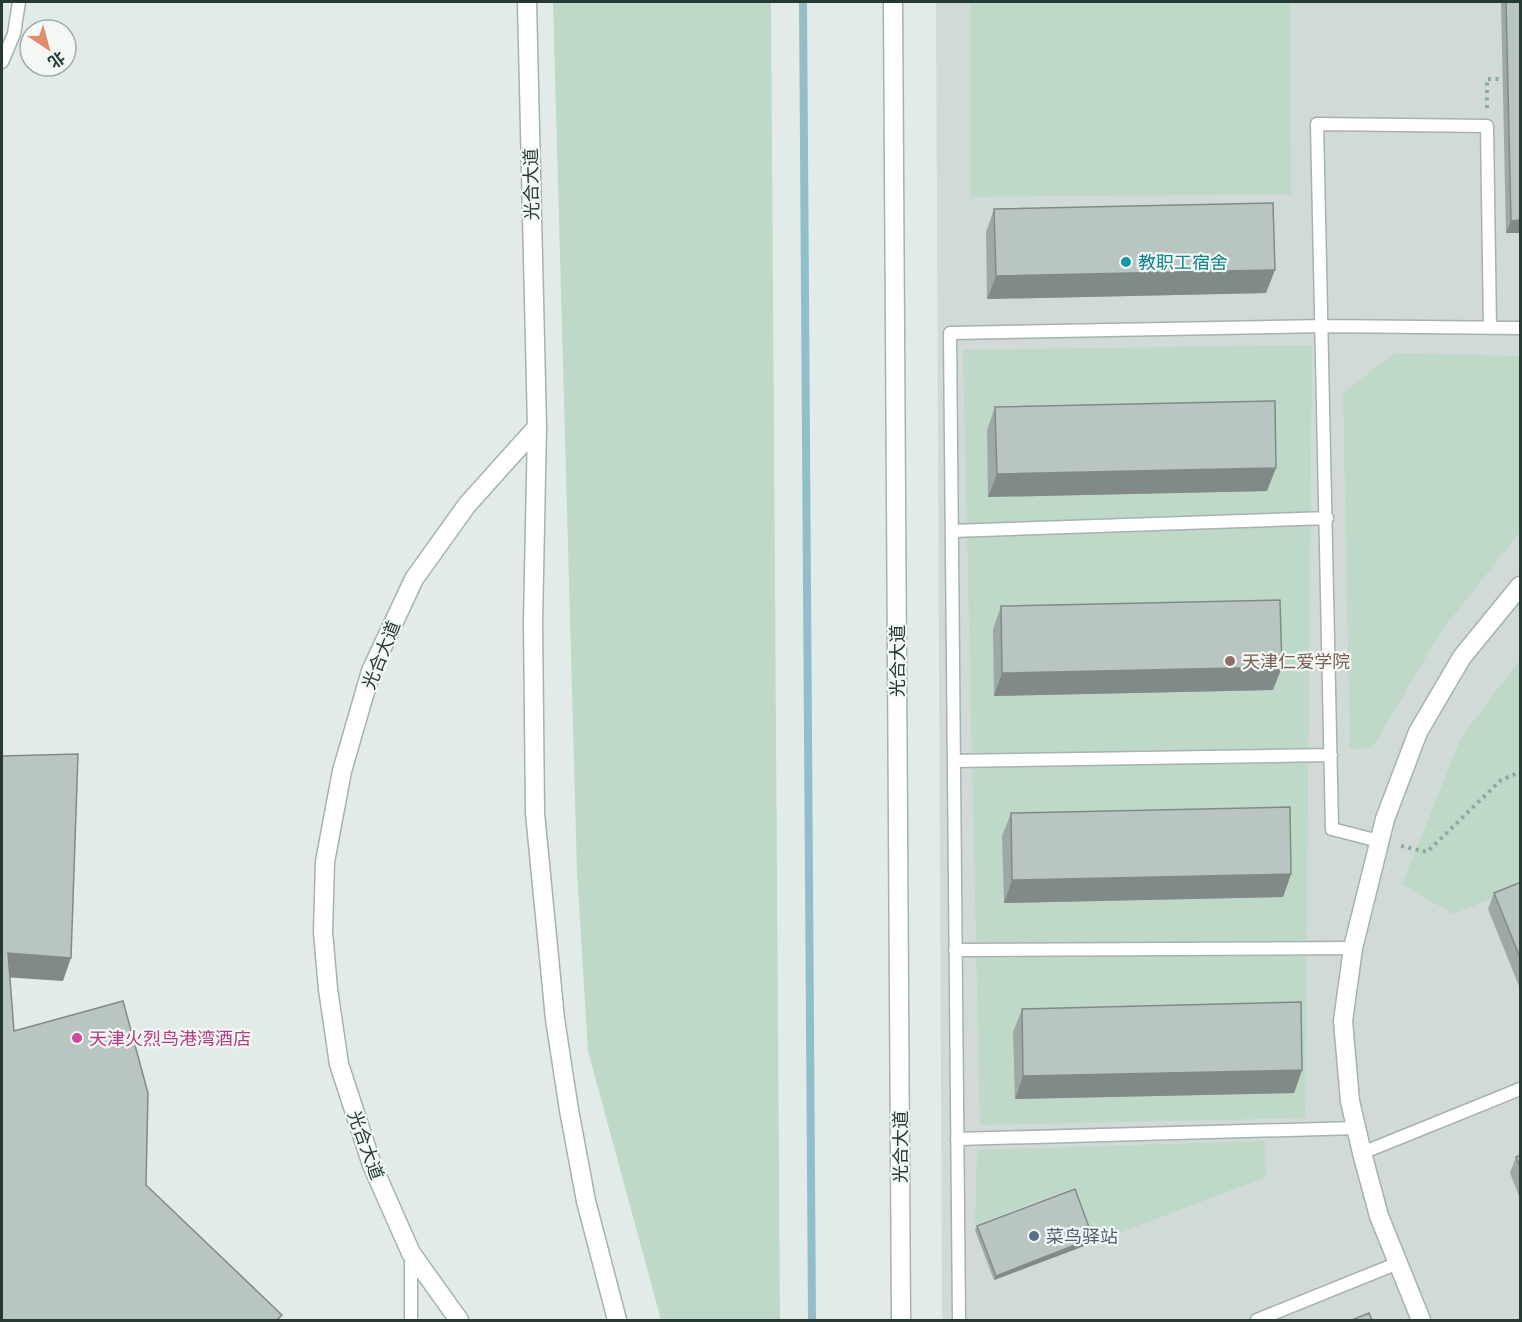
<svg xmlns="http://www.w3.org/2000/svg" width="1522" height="1322" font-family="Poppins,'Noto Sans SC',sans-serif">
<rect width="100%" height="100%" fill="#e3ebe8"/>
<!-- built -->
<path fill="#d1dad7" d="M936,2H1520V1320H942Z"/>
<!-- green -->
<path fill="#bed9c7" d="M553,2H771L780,1320H661L588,1051L577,872Z
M970,2H1290L1291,194L971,197Z
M1312,345L1305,1118L980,1125L963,350Z
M1395,353L1520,356V532L1442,630L1372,748L1350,749L1343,393Z
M1520,660V887L1453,914L1402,884L1462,736Z
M1265,1141L1266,1177L1095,1242L1075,1187L975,1225L977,1150Z"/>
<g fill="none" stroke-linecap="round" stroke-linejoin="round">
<!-- stream -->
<path stroke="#92bec9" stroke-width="8" d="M803,2L812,1320"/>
<!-- service casing -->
<g stroke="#a6b2af" stroke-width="15">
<path id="service" d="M2,62L14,34L19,2
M952,531L1327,518
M954,761L1331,755
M1379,841L1332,829L1317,124L1487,126L1490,328
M955,950L1353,948
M957,1139L1357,1128
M1362,1153L1520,1089
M411,1253V1320
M959,1320L950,333L1324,326L1520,328
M1257,1320L1398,1263"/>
</g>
<!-- minor casing -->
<g stroke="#a6b2af" stroke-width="21">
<path id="minor" d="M1421,1320L1379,1216L1362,1153L1350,1101L1343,1021L1353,948L1385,819L1418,732L1462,657L1520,586"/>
</g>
<!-- tertiary casing -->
<g stroke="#a6b2af" stroke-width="21">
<path id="tertiary" d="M527,2L537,427L533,622L535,813L555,1019L569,1110L586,1201L617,1320
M893,2L901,1320
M459,1320L411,1253L372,1165L339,1064L328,989L323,932L325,862L342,771L371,671L414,579L467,505L537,427"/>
</g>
<!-- path -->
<path stroke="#87aaa1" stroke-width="4" stroke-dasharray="3 4.5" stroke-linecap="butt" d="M1487,108V79H1508
M1401,846L1427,852L1501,780L1520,772"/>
<!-- service -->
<use href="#service" stroke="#fff" stroke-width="12"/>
<!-- minor -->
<use href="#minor" stroke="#fff" stroke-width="18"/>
<!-- tertiary -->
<use href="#tertiary" stroke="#fff" stroke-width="18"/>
</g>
<!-- wall -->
<path fill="#9ea9a6" d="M1501,2H1521V233H1506Z
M994,209L1266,293L987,299L986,232Z
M995,407L1267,491L988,497L987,430Z
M1001,606L1273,690L994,696L993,629Z
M1011,813L1291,874L1283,897L1004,903L1002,836Z
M1521,882V991L1488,909L1494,893Z
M1022,1009L1302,1070L1294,1093L1015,1099L1013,1032Z
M1521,1155V1201L1510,1173L1516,1157Z
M977,1226L1093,1238L1092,1243L994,1280L975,1230Z"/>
<!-- shaded-wall -->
<path fill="#818a87" d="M1521,220V233H1506L1511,221Z
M1275,270L1266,293L987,299L996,276Z
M1276,468L1267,491L988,497L997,474Z
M1282,667L1273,690L994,696L1002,673Z
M1291,874L1283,897L1004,903L1012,880Z
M8,953L71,958L63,981L2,977Z
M1302,1070L1294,1093L1015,1099L1023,1076Z
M1093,1238L1092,1243L994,1280L996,1276Z"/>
<!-- building -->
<path fill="#b8c5c1" stroke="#818a87" stroke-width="1.5" d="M1506,2H1521V220L1511,221Z
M1273,203L1275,270L996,276L994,209Z
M1275,401L1276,468L997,474L995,407Z
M1280,600L1282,667L1002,673L1001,606Z
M78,754L71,958L8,953L14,1031L123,1001L148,1093L146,1185L282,1315L277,1320H2V756Z
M1290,807L1291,874L1012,880L1011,813Z
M1521,882V960L1494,893Z
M1301,1002L1302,1070L1023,1076L1022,1009Z
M1521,1155V1169L1516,1157Z
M1075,1189L1093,1238L996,1276L977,1226Z
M1369,1313L1372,1320H1352Z"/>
<!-- markers -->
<circle fill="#0f9aa8" stroke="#f3f8f5" stroke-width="2" cx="1126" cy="262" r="6"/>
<circle fill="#8d6e63" stroke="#f3f8f5" stroke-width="2" cx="1230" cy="661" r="6"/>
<circle fill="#d1479c" stroke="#f3f8f5" stroke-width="2" cx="77" cy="1038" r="6"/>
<circle fill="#5c6f8a" stroke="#f3f8f5" stroke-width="2" cx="1034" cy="1236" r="6"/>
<g text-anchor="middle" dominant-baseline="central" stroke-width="4.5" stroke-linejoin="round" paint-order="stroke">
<!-- street labels -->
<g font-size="18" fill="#253a35" stroke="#f3f8f5">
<text transform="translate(531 184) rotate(-91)">光合大道</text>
<text transform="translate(381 655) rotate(-68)">光合大道</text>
<text transform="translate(897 661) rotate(-90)">光合大道</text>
<text transform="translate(366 1145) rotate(70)">光合大道</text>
<text transform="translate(900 1147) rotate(-90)">光合大道</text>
</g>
<!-- culture labels -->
<g font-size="18" fill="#0d838f" stroke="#f3f8f5" text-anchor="start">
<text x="1138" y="262">教职工宿舍</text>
</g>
<!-- education labels -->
<g font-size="18" fill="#785e54" stroke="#f3f8f5" text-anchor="start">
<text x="1242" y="661">天津仁爱学院</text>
</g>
<!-- hotel labels -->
<g font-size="18" fill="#b23c85" stroke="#f3f8f5" text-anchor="start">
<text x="89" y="1038">天津火烈鸟港湾酒店</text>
</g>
<!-- service labels -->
<g font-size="18" fill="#4e5e75" stroke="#f3f8f5" text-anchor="start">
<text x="1046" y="1236">菜鸟驿站</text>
</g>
</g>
<!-- border -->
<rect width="1522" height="1322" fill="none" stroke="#253a35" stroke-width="6"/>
<!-- north arrow -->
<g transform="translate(48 48) rotate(144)"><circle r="28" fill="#f3f8f5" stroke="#a1aca8" stroke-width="1.5"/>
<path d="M0-4.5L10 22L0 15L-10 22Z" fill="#e08d6b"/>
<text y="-9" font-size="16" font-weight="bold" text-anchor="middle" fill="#253a35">北</text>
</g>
</svg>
